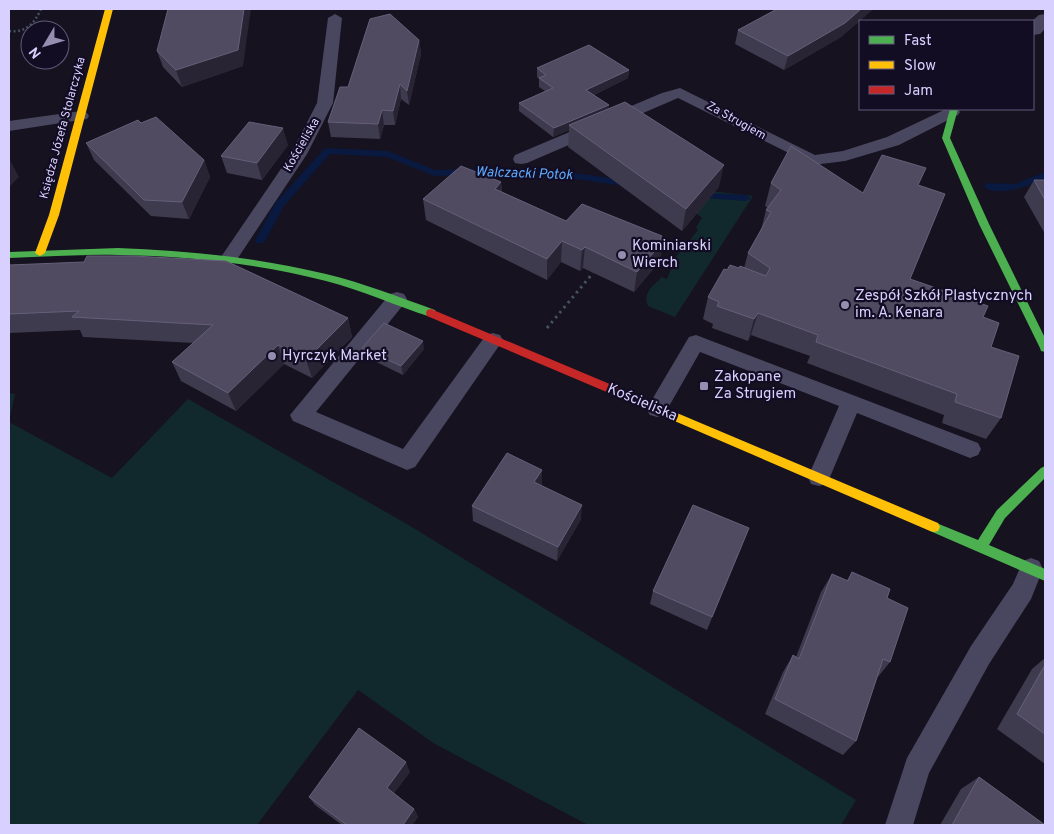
<svg xmlns="http://www.w3.org/2000/svg" width="1054" height="834" font-family="Overpass,sans-serif">
<rect width="100%" height="100%" fill="#16121f"/>
<!-- green -->
<path fill="#11292c" d="M661,185L753,196L675,317L648,306C642,293 653,286 662,277L667,279L671,269L680,263L675,258L698,230L696,227L702,218L697,214L664,199Z
M9,393L15,394L9,422L112,478L188,399L407,524L856,800L841,825H588L435,744L358,690L257,825H9Z"/>
<g fill="none" stroke-linecap="round" stroke-linejoin="round">
<!-- stream -->
<path fill="#09193f" fill-rule="evenodd" d="M327,148L388,151L435,170L513,168L575,173L632,181L637,184L632,187L575,179L513,174L434,176L387,157L330,154L284,206L264,243H256L255,240L276,202L324,149Z
M1045,172V179C1031,185 996,199 983,186L988,183L1015,184Z
M693,192L746,195L751,198L746,201L689,197L688,195Z"/>
<!-- path-far1 -->
<path stroke="#445160" stroke-width="2.5" stroke-dasharray="2 2.5" stroke-linecap="butt" d="M9,31C26,33 34,24 41,9"/>
<!-- path -->
<path stroke="#445160" stroke-width="3" stroke-dasharray="2.5 4" stroke-linecap="butt" d="M547,328L593,273"/>
<!-- lane -->
<path fill="#494760" fill-rule="evenodd" d="M335,14L342,18L333,103L307,154L236,261L230,263L224,261L221,257L291,154L317,103L328,18Z
M680,88L815,155L843,151L887,137L946,109H958L960,112L958,115L899,145L845,161L813,165L678,98L527,163L521,164L515,163L513,159L515,155L662,93Z
M81,111L87,113L89,116L87,119L9,131V121Z
M397,292L404,294L407,299L404,304L316,412L403,449L486,335L493,333L500,335L503,340L415,467L407,470L293,421L290,415L390,294Z
M696,335L978,443L981,449L978,455L970,458L857,413L827,484L819,486L811,484L808,477L839,406L700,352L664,415L657,417L650,415L646,409L650,403L689,337Z
M1031,558L1039,561L1043,569L1031,599L989,664L929,773L913,825H885L907,758L971,646L1013,584L1023,561Z"/>
<!-- street -->
<path fill="#494760" fill-rule="evenodd" d="M1045,14V29L1040,34L1033,35L1032,21L1039,15Z"/>
<!-- fast -->
<path fill="#4caf50" fill-rule="evenodd" d="M950,109H958L950,138L989,224L1045,338V352L1041,351L1040,348L979,224L942,138Z
M118,248C189,251 257,257 326,274C363,283 399,297 435,310L436,313L431,317C396,306 362,290 326,281C259,264 189,256 119,255C82,254 46,257 9,258V252Z
M1045,466V478L1005,518L989,545L1045,569V581L930,531L928,527L930,523L934,522L978,540L997,510L1041,468Z"/>
<!-- slow -->
<path fill="#ffc107" fill-rule="evenodd" d="M105,9H113L59,215L45,253L40,256L35,253L49,215Z
M639,397L938,523L940,527L938,531L934,532L930,531L635,404L633,401L635,398Z"/>
<!-- jam -->
<path fill="#c62828" fill-rule="evenodd" d="M431,309L643,398L645,401L643,404H635L427,316L426,313L427,310Z"/>
</g>
<!-- wall -->
<path fill="#3f3b4e" d="M777,9H873L841,37L784,70L735,44L738,30Z
M419,40L421,54L409,105L401,99L395,125H384L380,139L331,137L328,122Z
M157,51L243,66L182,87L163,67Z
M537,68L629,70L628,78L594,95L608,109L719,187L682,231L568,147L569,130L553,137L519,111V103L545,91L539,87V79L537,77Z
M141,123L204,160L210,177L189,219L151,216L94,160L86,143Z
M288,145L262,180L227,173L221,156Z
M1034,180H1045V234L1024,197Z
M501,182L502,192L566,221L662,236L660,261L634,292L583,268L580,271L561,262L547,280L426,220L423,199Z
M771,183L863,193L918,185L910,279L983,317L991,347L1001,418L986,439L942,423L944,415L807,363L810,356L751,335L748,341L712,328L713,324L703,319L708,297L727,270L744,268L748,253L761,230L766,210L768,208L765,206Z
M9,265L348,318L352,337L312,378L284,364L236,411L181,381L172,362L194,343L83,337L80,330L9,333Z
M362,348L424,349L403,375L364,356Z
M542,470V484L541,486L581,519L557,561L473,521L472,506Z
M749,528L707,630L650,604L653,591Z
M852,572L887,598L890,662L877,678L856,741L843,755L765,714L783,672L793,655L796,657L821,592L832,574L847,580Z
M1045,658V764L997,729L1032,669Z
M410,772L394,793L414,809L418,817L412,825H342L315,805L309,797Z
M979,777L1045,825H940L961,789Z"/>
<!-- shaded-wall -->
<path fill="#282433" d="M244,9H251L243,66L182,87L176,70Z
M861,9H873L841,37L784,70L788,56Z
M419,40L421,54L409,105L407,91Z
M629,70L628,78L586,99V90Z
M400,84L401,99L395,125L393,111Z
M609,105L608,114L569,125V130L553,137L554,128Z
M382,110L384,125L380,139L378,124Z
M283,128L288,145L262,180L257,163Z
M10,160L19,177L9,187V161Z
M204,160L210,177L189,219L182,202Z
M724,165L719,187L682,231L686,209Z
M501,182L502,204L495,189Z
M662,236L661,243L664,240L660,261L634,292L637,272Z
M562,241L561,262L547,280V259Z
M585,247L583,268L580,271L582,250Z
M758,313L751,335L748,341L754,319Z
M348,318L352,337L312,378L306,360Z
M423,341L424,349L403,375L401,366Z
M278,345L284,364L236,411L228,393Z
M542,470V484L534,497V482Z
M582,505L581,519L557,561L558,547Z
M406,762L410,772L391,797L387,788Z
M414,809L418,817L412,825H403Z"/>
<!-- building -->
<path fill="#504b61" stroke="#65607a" d="M168,9H244L238,50L176,70L157,51Z
M777,9H861L845,23L788,56L738,30Z
M390,14L419,40L407,91L400,84L393,111L382,110L378,124L328,122L340,87H348L370,19Z
M589,45L629,70L586,90L609,105L554,128L519,103L553,88L539,78L546,75L537,68Z
M625,102L724,165L686,209L569,125Z
M156,117L204,160L182,202L144,200L86,143L138,120L141,123Z
M249,122L283,128L257,163L221,156Z
M791,146L863,193L882,155L926,168L918,185L945,194L910,279L988,306L983,317L999,323L991,347L1019,356L1001,418L955,402L957,394L816,342L818,335L758,313L754,319L717,306L719,302L708,297L724,269L727,270L730,265L739,268L740,266L766,276L770,268L748,253L771,212L766,210L781,190L771,183Z
M461,166L501,182L495,189L566,221L582,204L662,236L660,239L664,240L637,272L585,247L582,250L562,241L547,259L423,199Z
M1034,180H1045V200Z
M87,256H133L226,261L348,318L306,360L278,345L228,393L172,362L213,325L72,317L79,311L9,314V265L84,262Z
M384,323L423,341L401,366L362,348Z
M507,453L542,470L534,482L582,505L558,547L472,506Z
M693,505L749,528L712,617L653,591Z
M852,572L890,589L887,598L908,608L890,662L883,659L856,741L775,699L793,655L799,659L832,574L848,581Z
M1045,665V734L1017,714Z
M359,728L406,762L387,788L414,809L403,825H347L309,797Z
M979,777L1045,825H952Z"/>
<!-- markers -->
<g fill="#948eb1" stroke="#130d24" stroke-width="2">
<circle cx="622" cy="255" r="5"/>
<circle cx="845" cy="305" r="5"/>
<circle cx="272" cy="356" r="5"/>
<rect x="699" y="381" width="10" height="10" rx="2.5"/>
</g>
<g text-anchor="middle" dominant-baseline="central" stroke-width="4.5" stroke-linejoin="round" paint-order="stroke">
<!-- far-street labels -->
<g font-size="12" fill="#d8d0ff" stroke="#130d24">
<text transform="translate(736 121) rotate(29)">Za Strugiem</text>
<text transform="translate(63 128) rotate(-75)">Księdza Józefa Stolarczyka</text>
<text transform="translate(302 145) rotate(-60)">Kościeliska</text>
</g>
<!-- far-water labels -->
<g font-size="14" font-style="italic" fill="#5eabff" stroke="#130d24">
<text transform="translate(524 174) rotate(2)">Walczacki Potok</text>
</g>
<!-- poi labels -->
<g font-size="15" fill="#d8d0ff" stroke="#130d24" text-anchor="start">
<text x="632" y="246">Kominiarski<tspan x="632" dy="17">Wierch</tspan></text>
<text x="855" y="296">Zespół Szkół Plastycznych<tspan x="855" dy="17">im. A. Kenara</tspan></text>
<text x="282" y="356">Hyrczyk Market</text>
<text x="714" y="377">Zakopane<tspan x="714" dy="17">Za Strugiem</tspan></text>
</g>
<!-- street labels -->
<g font-size="15" fill="#d8d0ff" stroke="#130d24">
<text transform="translate(642 403) rotate(23)">Kościeliska</text>
</g>
</g>
<!-- border -->
<rect width="1054" height="834" fill="none" stroke="#d8d0ff" stroke-width="20"/>
<!-- legend -->
<rect x="859" y="20" width="175" height="90" fill="#130d24" stroke="#625b7c"/>
<rect x="869" y="36" width="25" height="8" fill="#4caf50" stroke="#625b7c"/>
<text x="904" y="45" font-size="15" fill="#d8d0ff">Fast</text>
<rect x="869" y="61" width="25" height="8" fill="#ffc107" stroke="#625b7c"/>
<text x="904" y="70" font-size="15" fill="#d8d0ff">Slow</text>
<rect x="869" y="86" width="25" height="8" fill="#c62828" stroke="#625b7c"/>
<text x="904" y="95" font-size="15" fill="#d8d0ff">Jam</text>
<!-- north arrow -->
<g transform="translate(45 45) rotate(232)"><circle r="24" fill="#130d24" stroke="#625b7c"/>
<path d="M0-4L9 19L0 12L-9 19Z" fill="#948eb1"/>
<text y="-8" font-size="14" font-weight="bold" text-anchor="middle" fill="#d8d0ff">N</text>
</g>
</svg>
